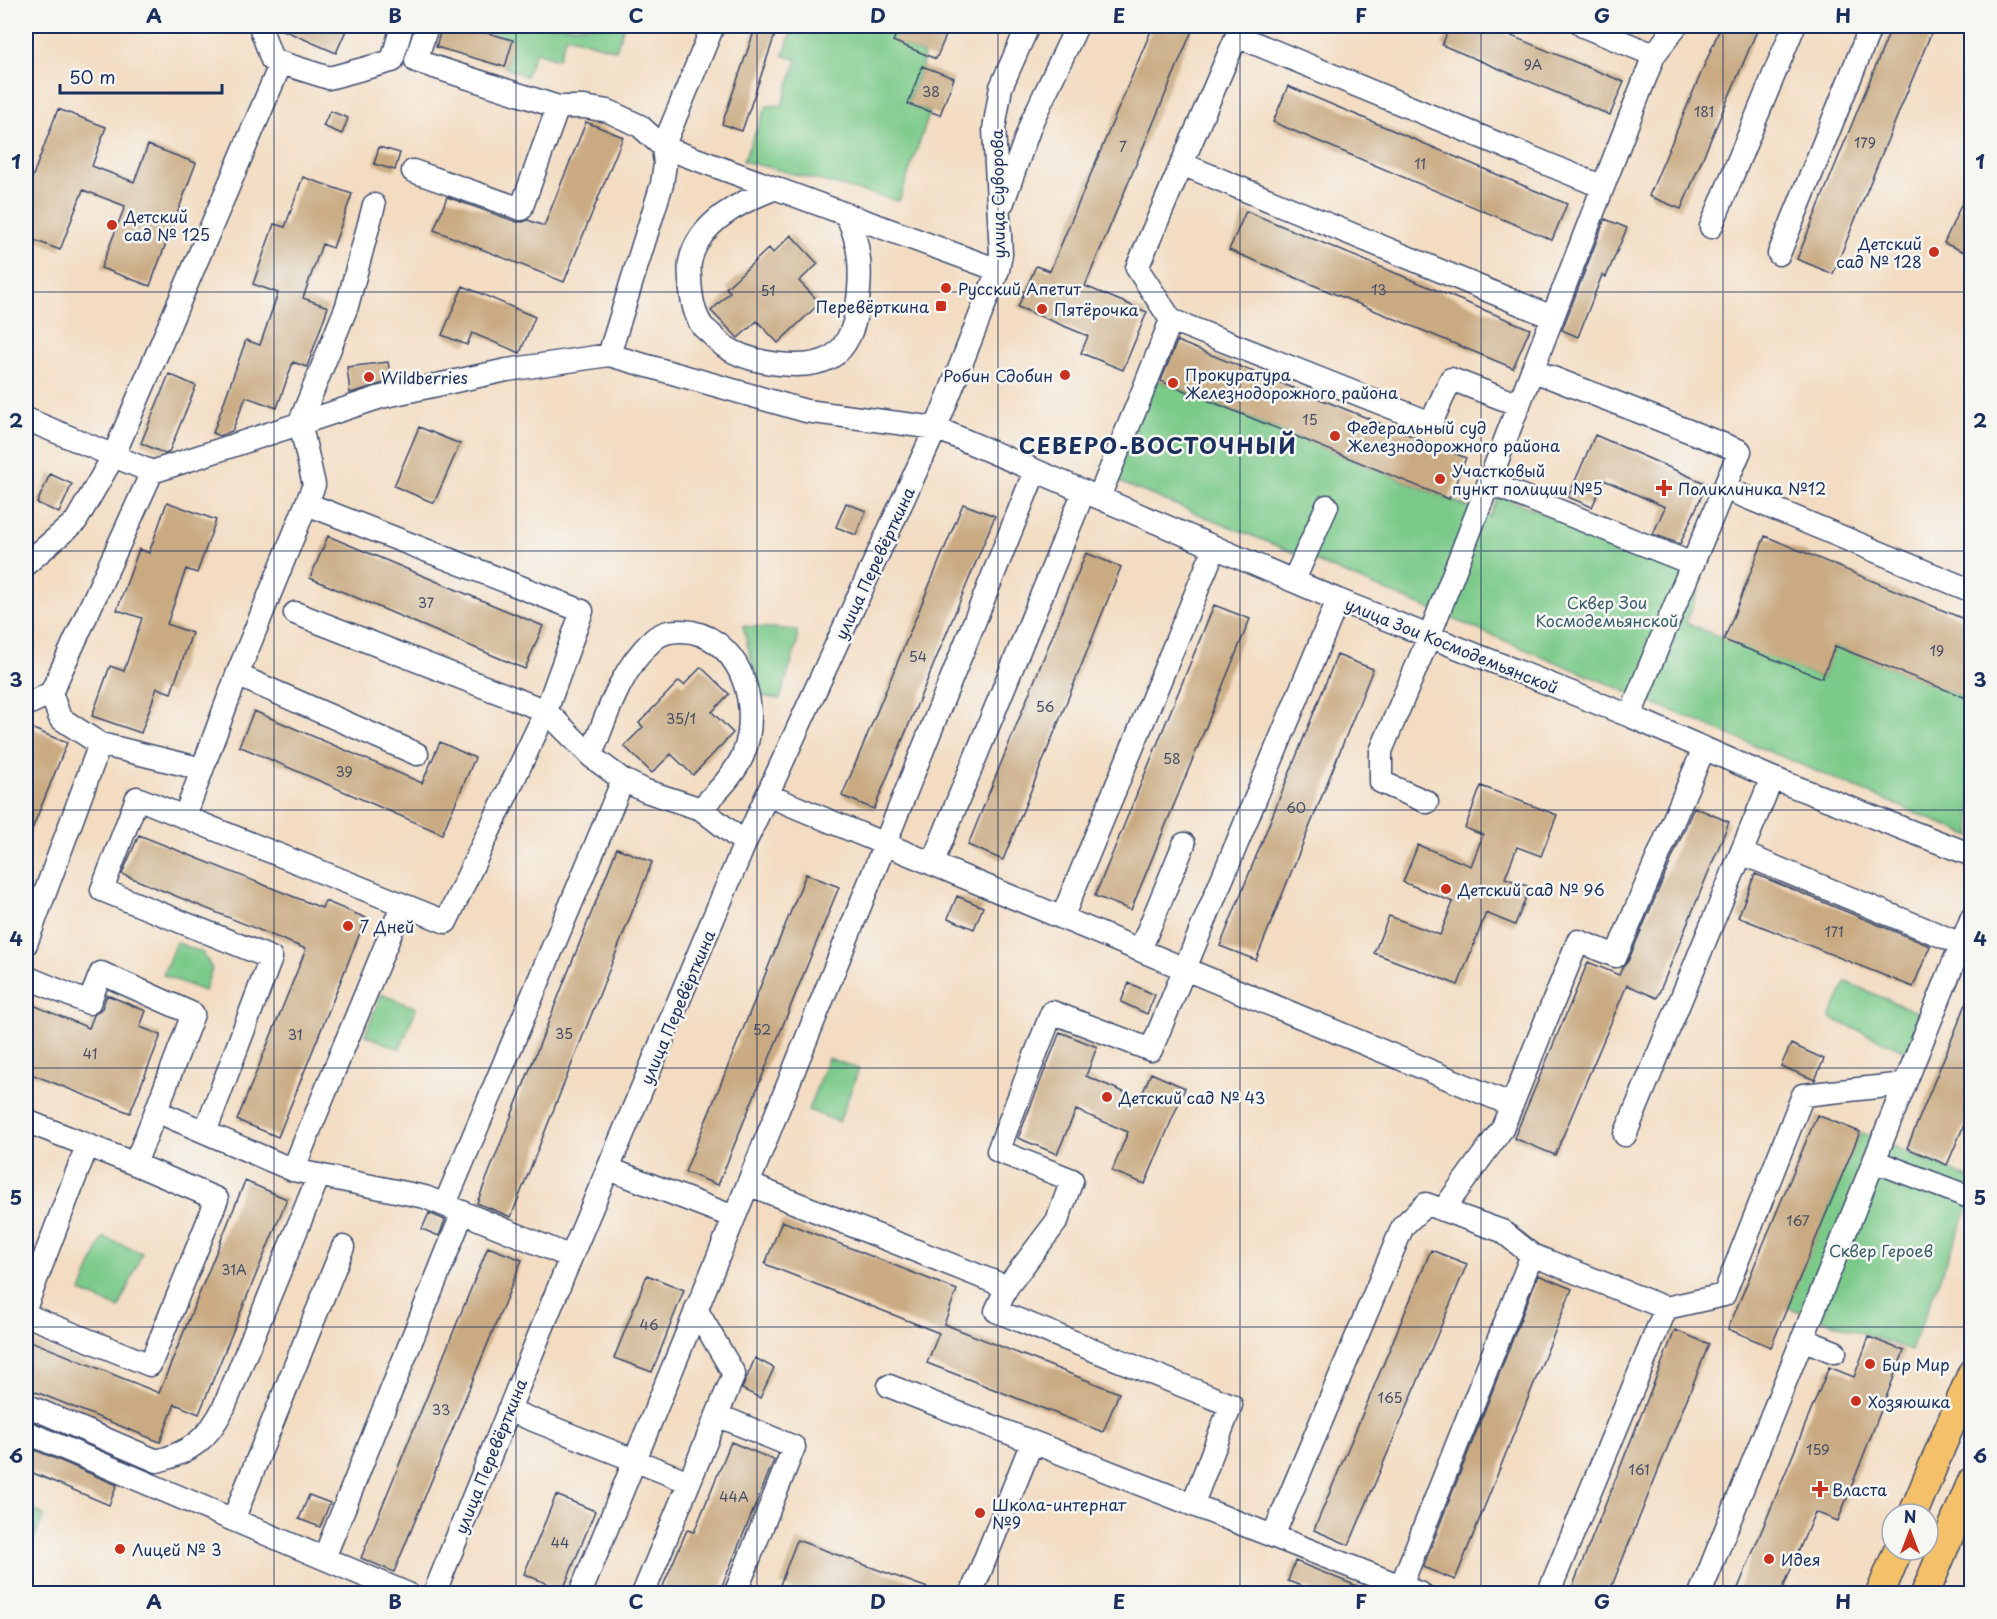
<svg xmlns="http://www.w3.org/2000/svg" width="1997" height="1619" font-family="'Playpen Sans',sans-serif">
<rect width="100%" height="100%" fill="#f6f6f2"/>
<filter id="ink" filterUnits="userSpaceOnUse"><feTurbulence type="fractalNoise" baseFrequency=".0167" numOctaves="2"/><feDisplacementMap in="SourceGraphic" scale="12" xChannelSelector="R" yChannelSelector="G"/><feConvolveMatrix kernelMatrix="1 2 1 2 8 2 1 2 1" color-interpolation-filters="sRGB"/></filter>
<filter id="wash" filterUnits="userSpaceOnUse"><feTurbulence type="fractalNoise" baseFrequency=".008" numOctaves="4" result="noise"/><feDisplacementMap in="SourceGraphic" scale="24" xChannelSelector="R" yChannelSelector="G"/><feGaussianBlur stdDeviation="1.35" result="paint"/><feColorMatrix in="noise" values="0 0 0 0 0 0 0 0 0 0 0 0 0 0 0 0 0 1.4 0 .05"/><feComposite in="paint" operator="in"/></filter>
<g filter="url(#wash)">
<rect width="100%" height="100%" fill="#f3dcc1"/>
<!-- green -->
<path fill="#7bca8a" stroke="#4b7c74" stroke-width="1.5" d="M493,26H624L616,50L566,36L558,59L535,52L526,76L505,67L513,40L492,34Z
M794,26H900L894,41L924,54L922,66L908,103L930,112L899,201L743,161L767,106L782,105L797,60L783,55Z
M1155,379L1490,516L1499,495L1703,579L1686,623L1822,678L1835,646L1971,700V836L1322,564L1114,480Z
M743,626L797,630V644L780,699L760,696Z
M176,942L203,953L212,969L204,991L163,975Z
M1846,982L1926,1016L1911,1053L1830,1018Z
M381,994L416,1008L400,1049L365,1035Z
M828,1058L859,1069L839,1122L808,1110Z
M1860,1132L1971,1179V1200L1911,1350L1787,1307Z
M103,1237L142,1253L119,1308L81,1292Z
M26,1507L44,1515L26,1559Z"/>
<g id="blocks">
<!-- building -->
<path fill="#c9aa82" d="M274,26H348L336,53Z
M442,26H486L484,32L513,40L505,67L436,47Z
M756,26H778L742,131L722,124Z
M900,26H950L936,59L893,41Z
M1153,26H1194L1085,286L1147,312L1123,370L1081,353L1088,336L1018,307L1036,266L1050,271Z
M1450,26H1487L1624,82L1610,115L1442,45Z
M1721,26H1759L1681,209L1649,196Z
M1892,26H1934L1833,274L1797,259Z
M922,66L954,78L940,115L908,104Z
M1288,86L1567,204L1552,240L1273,122Z
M58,109L106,127L92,166L134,182L148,145L196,163L150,286L101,268L125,206L83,190L60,250L26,237V194Z
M330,111L348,118L342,134L323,126Z
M586,122L623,137L564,282L434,230L447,197L517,222H523L528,220L544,226Z
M379,147L400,153L395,170L374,164Z
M303,177L352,194L333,248L322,244L303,298L328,307L307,367L293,362L277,408L246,397L232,431L219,436L213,433L246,340L260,345L278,293L253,284L274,224L285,227Z
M1971,183V255L1944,243Z
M1246,211L1530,329L1513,368L1229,250Z
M1605,219L1627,228L1606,277L1602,275L1578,337L1562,330Z
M791,235L818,264L799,281L820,303L778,343L757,321L738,338L711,311L730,292L726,288L769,248L773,253Z
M463,286L535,317L520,353L472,333L467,345L442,335Z
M1177,341L1466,458L1449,499L1161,381Z
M388,362L391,381L350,393L347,367Z
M169,374L196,386L169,452L165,454L141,443Z
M419,427L460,444L434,503L394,486Z
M1595,435L1707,484L1680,544L1653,534L1665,507L1604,480L1592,507L1568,497Z
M50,474L72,484L59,513L37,503Z
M167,502L216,520L197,573L186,569L167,624L192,633L171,693L157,688L141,733L92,716L110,666L124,671L142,618L117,610L139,549L149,553Z
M846,503L866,511L856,535L836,527Z
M963,504L995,516L874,809L842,796Z
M328,536L543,626L525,669L310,578Z
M1765,536L1971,622V700L1835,646L1822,678L1724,640Z
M1086,553L1121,567L1003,860L968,845Z
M1214,605L1250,619L1131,910L1095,896Z
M1337,655L1373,669L1256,960L1220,946Z
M701,667L729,694L712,712L733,733L693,775L671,754L652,773L624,746L643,727L639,723L679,681L684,685Z
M254,711L422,783L440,742L475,758L442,834L239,746Z
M26,726L67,743L26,844Z
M1481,786L1557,815L1541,856L1517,847L1505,878L1530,887L1515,925L1486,913L1458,985L1374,953L1389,916L1440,935L1453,902L1403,882L1418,845L1471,866L1483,835L1465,828Z
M1694,807L1729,822L1657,998L1627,985L1555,1155L1514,1138L1588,962L1619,975L1623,967L1628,961Z
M139,835L322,908L325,901L366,918L278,1137L237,1120L306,949L122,874Z
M617,848L652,862L511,1217L477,1203Z
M806,874L839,887L718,1185L685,1172Z
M1755,874L1930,946L1913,987L1738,917Z
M957,896L983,907L974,929L948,918Z
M1129,983L1155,995L1147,1014L1121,1002Z
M1971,992V1128L1964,1125L1947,1165L1907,1148Z
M107,995L146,1011L140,1027L161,1035L130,1113L26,1072V1002L89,1028L94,1015L102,1008Z
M1060,1032L1097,1047L1086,1076L1140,1099L1151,1073L1185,1088L1145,1184L1112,1171L1128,1132L1076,1110L1057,1154L1018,1138Z
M1791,1044L1824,1059L1815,1080L1781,1066Z
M1817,1115L1860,1132L1771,1347L1728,1329Z
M245,1181L287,1199L199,1414L175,1404L160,1442L26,1388V1339L159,1393Z
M429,1213L445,1220L439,1236L422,1229Z
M782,1221L957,1290L944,1324L1119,1393L1103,1432L927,1363L939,1333L765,1264Z
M488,1247L522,1260L394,1572L361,1558Z
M1431,1250L1467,1264L1349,1545L1314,1530Z
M647,1275L684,1290L652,1372L614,1358Z
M1538,1275L1572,1289L1455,1580L1423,1567Z
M1675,1330L1709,1344L1609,1593H1570Z
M1869,1337L1904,1351L1838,1521L1815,1512L1781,1593H1736L1829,1367L1854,1377Z
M755,1358L774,1368L760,1398L742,1389Z
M731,1442L774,1460L719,1593H660L687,1530L694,1532Z
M26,1446L117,1485L109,1505L26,1470Z
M309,1495L330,1503L320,1527L299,1519Z
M556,1495L595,1511L563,1590L524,1574Z
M797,1540L936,1591V1593H803L780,1585Z
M1295,1561L1374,1593H1320L1288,1581Z"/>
</g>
</g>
<g filter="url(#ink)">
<use href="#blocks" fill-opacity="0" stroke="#3b496d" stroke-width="1.5"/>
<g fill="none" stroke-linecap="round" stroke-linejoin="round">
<!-- minor casing -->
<g stroke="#3b496d" stroke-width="25">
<path id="minor" d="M260,26L272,60L329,78L392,61L402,26
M427,26L416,61L558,107H584L608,111L640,126L663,147L998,270
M1583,26L1654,55
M1237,36L1603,187
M1182,164L1552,317
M413,171L521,209L558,107
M776,188C742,201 698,222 690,262C689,268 690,275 690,281C691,295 693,312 701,324C703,328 708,331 711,334C715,338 720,343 724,346C748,363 803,372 830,358C847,348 855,326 857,307C862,274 861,244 846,214
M1003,202L1032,121L1077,26
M1711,227L1794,26
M1779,254L1871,26
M1171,320L1431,423L1451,379L1519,405
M609,355L662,184L665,164L663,147L713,26
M1532,370L1740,451L1724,488
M26,419L152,472
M1489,483L1693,564
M1099,497L1141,396L1171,320L1137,268L1241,26
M26,564L76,521L113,457L281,63
M1294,580L1327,506
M295,613L546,711L582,611L307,504
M237,675L314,485L300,422L347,306L374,205
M26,705L51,693
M1630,716C1660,639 1693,564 1724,488L1972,591
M100,744L60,718L51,693L152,472L381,397L507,370L609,355L806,411L936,428L1338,600L1630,716L1772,778L1972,855
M591,755C607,715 620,670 653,640C664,630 678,630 692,632C744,643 761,710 743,755C734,776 715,793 701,809
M767,795L1512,1105
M1427,802L1381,782V751L1429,637L1654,55L1676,26
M185,816L237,675L417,754
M1741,853L1961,944
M932,864L1084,491
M1062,918L1215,547
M26,944L100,744L202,769
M1140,950L1184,844
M26,977L89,1003L101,973L193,1014L156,1111
M26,1121L135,1164L156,1111L293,1170L425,1197L571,1257
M205,1132L271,958L102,890L137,798L446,922L546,711L592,757L623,780L646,791L701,809L745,843
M1625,1135L1772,778
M1874,1161L1972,1198
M609,1169L734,1217
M293,1170L402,906
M748,1184L1007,1287L996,1311L1231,1405L1193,1503
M445,1204L623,780
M1443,1210L1502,1129L1578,941L1616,956L1704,748
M1007,1287L1057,1221L1072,1180L998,1151L1052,1012L1151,1050L1338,600
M26,1306L87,1146
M26,1315L150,1365L217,1199L135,1164
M1802,1339L1835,1352
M889,1386L1421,1594
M26,1405L157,1461C191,1452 208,1439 224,1407L319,1175
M508,1410L689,1482
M717,1415L794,1447L735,1594
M26,1432L408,1594
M233,1520L343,1247
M1273,1536L1403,1226L1426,1204L1502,1231L1532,1255L1666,1308
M324,1558L463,1212
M1401,1586L1532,1255
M434,1594L571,1257L745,843L936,428L998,270L1001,254L994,129L1001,87L1028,26
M580,1594L748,1184L1035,471
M643,1594L734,1374L696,1309
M971,1594L1032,1442
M1548,1594L1666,1308L1724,1295L1803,1095L1905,1084
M1700,1594L1972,917"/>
</g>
<!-- major casing -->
<g stroke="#3b496d" stroke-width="31">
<path id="major" d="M1913,1514L1972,1373
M1880,1594L1898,1550
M1925,1594L1972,1481"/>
</g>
<!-- minor -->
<use href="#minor" stroke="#fff" stroke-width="22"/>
<!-- major -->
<use href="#major" stroke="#f4c16a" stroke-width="28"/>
</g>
</g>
<!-- grid -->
<path fill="none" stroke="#1b2f5e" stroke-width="1.5" stroke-opacity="0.55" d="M274,26V1594M516,26V1594M757,26V1594M998,26V1594M1240,26V1594M1481,26V1594M1723,26V1594M26,292H1972M26,551H1972M26,810H1972M26,1068H1972M26,1327H1972"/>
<!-- markers -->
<g fill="#c8321e" stroke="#f6f6f2" stroke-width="2">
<circle cx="112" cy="225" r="6"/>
<circle cx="1934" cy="252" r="6"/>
<circle cx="946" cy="288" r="6"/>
<rect x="935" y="300" width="12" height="12" rx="3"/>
<circle cx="1042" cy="309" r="6"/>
<circle cx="1065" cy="375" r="6"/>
<circle cx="369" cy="377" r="6"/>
<circle cx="1173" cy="383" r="6"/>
<circle cx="1335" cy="436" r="6"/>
<circle cx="1440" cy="479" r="6"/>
<path d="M1661 479h6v6h6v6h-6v6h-6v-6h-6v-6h6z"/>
<circle cx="1446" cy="889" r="6"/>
<circle cx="348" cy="926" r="6"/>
<circle cx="1107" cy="1097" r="6"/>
<circle cx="1870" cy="1364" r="6"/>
<circle cx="1856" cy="1401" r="6"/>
<path d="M1817 1480h6v6h6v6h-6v6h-6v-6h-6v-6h6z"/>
<circle cx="980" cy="1513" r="6"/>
<circle cx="120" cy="1549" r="6"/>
<circle cx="1769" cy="1559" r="6"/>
</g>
<g text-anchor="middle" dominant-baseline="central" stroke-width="5" stroke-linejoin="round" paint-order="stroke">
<!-- number labels -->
<g font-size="14" fill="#464e67">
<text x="1533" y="64">9А</text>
<text x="931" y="91">38</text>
<text x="1704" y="111">181</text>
<text x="1865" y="142">179</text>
<text x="1123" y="146">7</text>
<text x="1420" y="163">11</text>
<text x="1379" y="289">13</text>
<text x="768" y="290">51</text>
<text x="1310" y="419">15</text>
<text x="426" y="602">37</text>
<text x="1937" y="650">19</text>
<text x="918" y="656">54</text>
<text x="1045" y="706">56</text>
<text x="681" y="718">35/1</text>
<text x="1172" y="758">58</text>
<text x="344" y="771">39</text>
<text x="1296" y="807">60</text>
<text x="1834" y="931">171</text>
<text x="762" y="1029">52</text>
<text x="564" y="1033">35</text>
<text x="295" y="1034">31</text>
<text x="90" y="1053">41</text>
<text x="1798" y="1220">167</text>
<text x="234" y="1269">31А</text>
<text x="649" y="1324">46</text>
<text x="1390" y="1397">165</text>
<text x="441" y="1409">33</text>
<text x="1818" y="1449">159</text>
<text x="1639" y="1469">161</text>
<text x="734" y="1496">44А</text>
<text x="560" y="1542">44</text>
</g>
<!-- street labels -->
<g font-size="16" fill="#1b2f5e" stroke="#f6f6f2">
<text transform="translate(997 194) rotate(-91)">улица Суворова</text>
<text transform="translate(874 563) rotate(-65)">улица Перевёрткина</text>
<text transform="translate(1452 645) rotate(22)">улица Зои Космодемьянской</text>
<text transform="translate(677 1007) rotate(-67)">улица Перевёрткина</text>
<text transform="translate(490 1456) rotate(-68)">улица Перевёрткина</text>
</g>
<!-- poi labels -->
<g font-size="16" fill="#1b2f5e" stroke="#f6f6f2" text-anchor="start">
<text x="124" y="216">Детский<tspan x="124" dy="18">сад № 125</tspan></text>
<text x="1922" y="243" text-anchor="end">Детский<tspan x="1922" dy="18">сад № 128</tspan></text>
<text x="958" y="288">Русский Апетит</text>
<text x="929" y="306" text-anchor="end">Перевёрткина</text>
<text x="1054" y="309">Пятёрочка</text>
<text x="1185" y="374">Прокуратура<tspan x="1185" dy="18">Железнодорожного района</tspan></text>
<text x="1053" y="375" text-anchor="end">Робин Сдобин</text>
<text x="381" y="377">Wildberries</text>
<text x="1347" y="427">Федеральный суд<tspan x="1347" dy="18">Железнодорожного района</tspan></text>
<text x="1452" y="470">Участковый<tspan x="1452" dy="18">пункт полиции №5</tspan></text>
<text x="1678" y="488">Поликлиника №12</text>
<text x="1458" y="889">Детский сад № 96</text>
<text x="360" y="926">7 Дней</text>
<text x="1119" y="1097">Детский сад № 43</text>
<text x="1882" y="1364">Бир Мир</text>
<text x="1868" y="1401">Хозяюшка</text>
<text x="1832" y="1489">Власта</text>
<text x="992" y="1504">Школа-интернат<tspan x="992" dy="18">№9</tspan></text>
<text x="132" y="1549">Лицей № 3</text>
<text x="1781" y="1559">Идея</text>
</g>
<!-- park labels -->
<g font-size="16" fill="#385e6b" stroke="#f6f6f2">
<text x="1607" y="602">Сквер Зои<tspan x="1607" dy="18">Космодемьянской</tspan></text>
<text x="1881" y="1250">Сквер Героев</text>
</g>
<!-- district labels -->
<g font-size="22" font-weight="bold" letter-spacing="1.5" fill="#1b2f5e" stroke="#f6f6f2">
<text x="1158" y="444">СЕВЕРО-ВОСТОЧНЫЙ</text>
</g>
</g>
<!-- margin -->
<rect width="1997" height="1619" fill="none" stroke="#f6f6f2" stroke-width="66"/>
<!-- north arrow -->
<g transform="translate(1910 1532)"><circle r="28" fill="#f6f6f2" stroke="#9ea6b7" stroke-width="1.5"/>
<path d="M0-4.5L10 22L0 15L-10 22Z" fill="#c8321e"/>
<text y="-9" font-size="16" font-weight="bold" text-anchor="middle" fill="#1b2f5e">N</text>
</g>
<!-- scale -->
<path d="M60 84v9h162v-9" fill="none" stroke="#1b2f5e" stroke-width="3"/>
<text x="69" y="84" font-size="18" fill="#1b2f5e" stroke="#f6f6f2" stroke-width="4.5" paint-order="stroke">50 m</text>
<rect x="33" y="33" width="1931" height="1553" fill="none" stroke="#1b2f5e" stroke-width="2"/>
<g font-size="20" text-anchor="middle" font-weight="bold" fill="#1b2f5e">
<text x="154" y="23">A</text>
<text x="395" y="23">B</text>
<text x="636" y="23">C</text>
<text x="878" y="23">D</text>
<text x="1119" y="23">E</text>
<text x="1361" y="23">F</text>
<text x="1602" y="23">G</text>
<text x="1843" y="23">H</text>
<text x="16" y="169">1</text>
<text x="1980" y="169">1</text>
<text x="16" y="428">2</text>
<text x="1980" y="428">2</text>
<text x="16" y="687">3</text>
<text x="1980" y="687">3</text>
<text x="16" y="946">4</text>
<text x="1980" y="946">4</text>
<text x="16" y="1205">5</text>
<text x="1980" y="1205">5</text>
<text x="16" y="1463">6</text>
<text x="1980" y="1463">6</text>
<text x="154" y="1609">A</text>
<text x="395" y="1609">B</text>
<text x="636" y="1609">C</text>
<text x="878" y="1609">D</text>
<text x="1119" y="1609">E</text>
<text x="1361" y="1609">F</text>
<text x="1602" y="1609">G</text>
<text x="1843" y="1609">H</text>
</g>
</svg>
